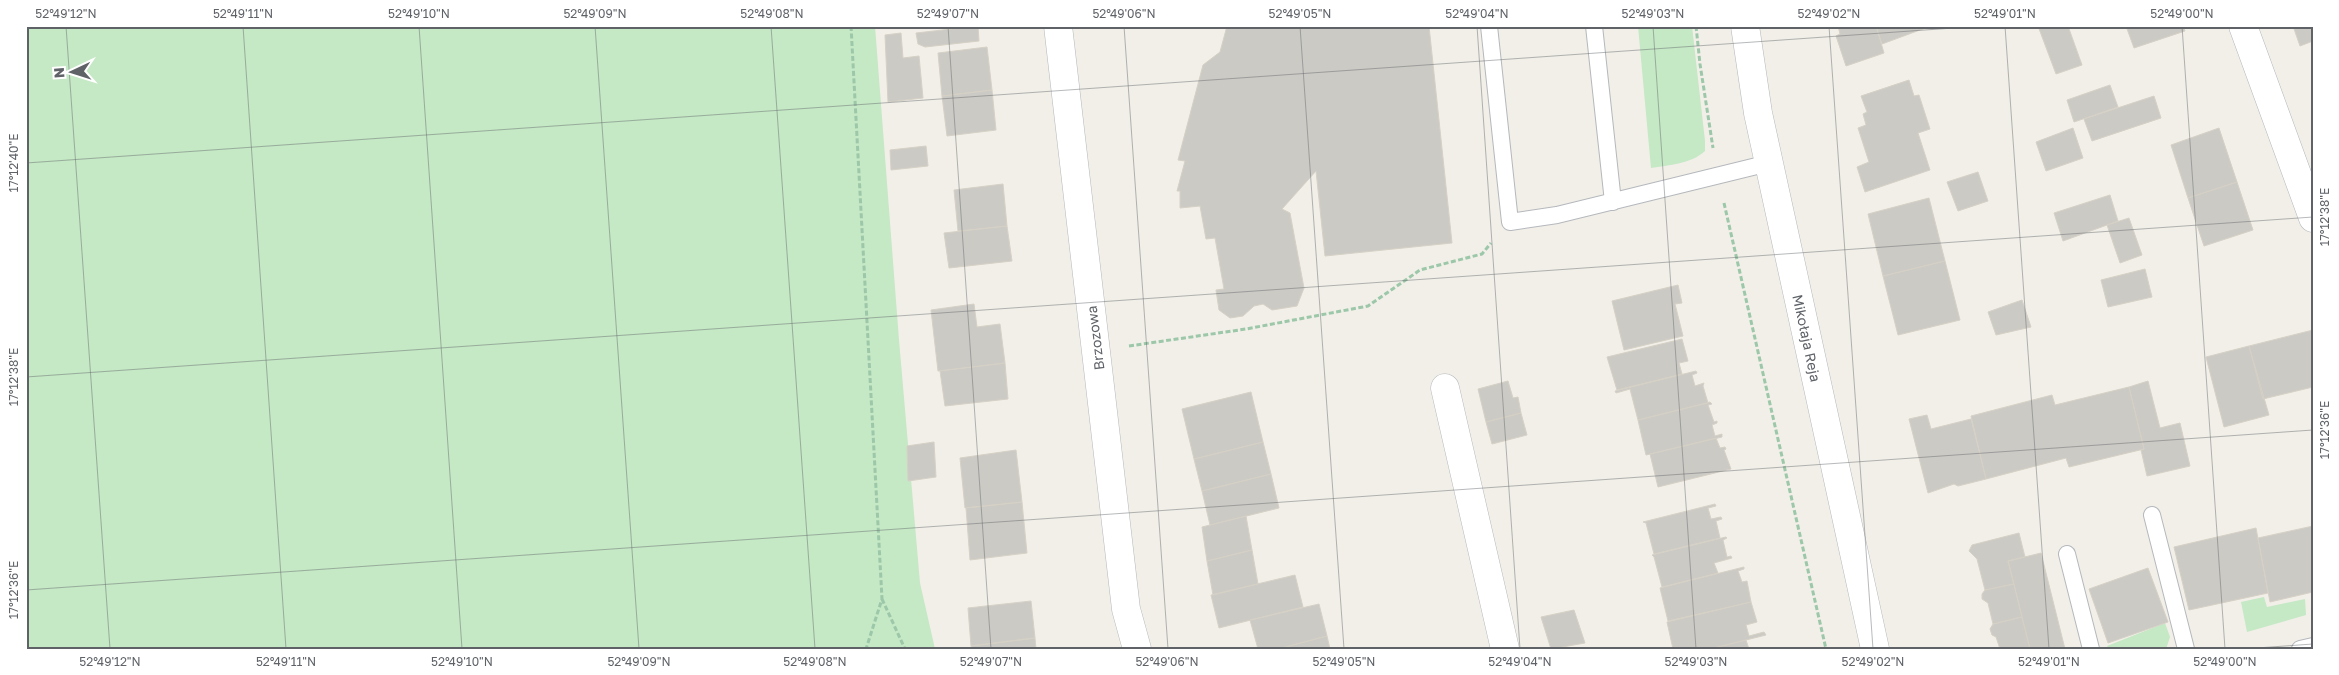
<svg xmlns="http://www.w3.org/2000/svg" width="2339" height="675" font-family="'Golos Text',sans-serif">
<rect width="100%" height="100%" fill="#f1efe8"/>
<!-- green -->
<path fill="#c5e8c5" d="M26,26H875L899,340L920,583L935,649H26Z
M1638,26H1692L1705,141V151C1691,164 1669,165 1651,168Z
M2264,597L2267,607L2305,599L2306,615L2247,632L2241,602Z
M2165,623L2170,637L2166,649H2109L2107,646Z"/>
<!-- building -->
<path fill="#cccac5" stroke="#d6d1c6" d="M978,26L979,41L925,47L918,44L916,33Z
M1227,26H1429L1452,243L1325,256L1316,171L1282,209L1290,213L1304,288L1297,306L1272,310L1263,304L1254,306L1243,316L1230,318L1219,310L1216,290L1224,289L1215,238L1206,239L1200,206L1180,208V191H1177L1185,161L1178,160L1203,65L1220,52Z
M1838,26H1876L1884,53L1846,66L1836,36L1840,34Z
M1876,26H1928V27L1882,44Z
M2038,26H2068L2082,65L2056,74Z
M2126,26H2183L2185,31L2134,48Z
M2293,26H2313V41L2300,46Z
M901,33L903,58L919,56L923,98L888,102L885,35Z
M987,47L992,90L942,96L938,53Z
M1909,80L1914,96L1919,95L1930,129L1918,133L1930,170L1865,192L1857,167L1869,162L1858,128L1866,125L1863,114L1867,112L1861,96Z
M2110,85L2118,107L2074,122L2067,100Z
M992,90L996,130L947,136L942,96Z
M2154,96L2161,118L2092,141L2084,119Z
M2073,128L2083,158L2046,171L2036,142Z
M2219,128L2237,182L2188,198L2171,145Z
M926,146L928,166L891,170L890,150Z
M1978,172L1988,201L1958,211L1947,182Z
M2237,182L2253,230L2204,246L2188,198Z
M1003,184L1007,226L958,231L954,190Z
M2110,195L2118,221L2063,241L2054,213Z
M1929,198L1945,261L1883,276L1868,214Z
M2129,218L2142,255L2120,263L2107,225Z
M1007,226L1012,261L949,268L944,233Z
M1945,261L1960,320L1898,335L1883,276Z
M2145,269L2152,297L2108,307L2101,280Z
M1678,285L1682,303L1675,304L1683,336L1624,350L1612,301Z
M2022,300L2031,327L1996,335L1988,312Z
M974,304L977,327L1000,324L1005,363L938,371L931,310Z
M2313,330V387L2263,399L2249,346Z
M1682,339L1688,361L1679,363L1682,374L1617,390L1607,357Z
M2249,346L2269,415L2224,427L2206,357Z
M1005,363L1008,399L945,406L940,371Z
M1696,371L1697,373L1692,375L1695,386L1704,383L1703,386L1708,403L1638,420L1630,389L1616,393L1615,391Z
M1508,381L1513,398L1518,397L1521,413L1486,422L1478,389Z
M2148,381L2160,428L2180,423L2190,466L2147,476L2141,450L2144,449L2129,387Z
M2129,387L2144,449L2069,467L2066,458L1986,479L1971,416L2052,395L2055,405Z
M1251,392L1263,442L1194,459L1182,409Z
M1710,402L1712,404L1708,405L1714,422L1717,421V423L1712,425L1715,436L1722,434V437L1646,455L1638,420Z
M1521,413L1527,435L1492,444L1486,422Z
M1927,415L1931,429L1971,419L1986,479L1958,486L1954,484L1928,493L1909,419Z
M1716,438L1720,448L1725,447L1726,449L1724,450L1731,469L1658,487L1650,454Z
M934,442L936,477L908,481L907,446Z
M1263,442L1271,474L1202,491L1194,459Z
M1016,450L1022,502L965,508L960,458Z
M1271,474L1279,508L1210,525L1202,491Z
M1022,502L1027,553L970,560L966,508Z
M1715,504L1716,506L1708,508L1711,519L1721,517L1722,519L1716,521L1720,538L1654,554L1646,523L1643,522Z
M1246,516L1252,550L1207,561L1202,527Z
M2313,526V592L2270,602L2258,538Z
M2256,528L2268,593L2189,610L2174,547Z
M2019,533L2025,557L2008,561L2014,584L1985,590L1977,559L1969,551L1972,545Z
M1726,537L1727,538L1723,540L1727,557L1731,556L1732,558L1714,563L1718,573L1662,587L1654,557L1652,555Z
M1252,550L1258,584L1213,595L1207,561Z
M2041,553L2065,649H2030L2008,561Z
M1744,567V569L1738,571L1742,582L1747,581L1751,602L1668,621L1660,588Z
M2148,568L2168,622L2108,643L2089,589Z
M1295,575L1303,607L1219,628L1211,595Z
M2014,584L2022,617L1993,624L1988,603L1982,599V594L1985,590Z
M1031,601L1035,638L971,646L968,608Z
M1751,602L1757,622L1746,625L1749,636L1764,632L1766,635L1710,649H1673L1667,622Z
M1319,604L1327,636L1278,649H1258L1250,620Z
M1574,610L1585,643L1551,649L1541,617Z
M2022,617L2030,649H2000L1996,637L1992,635L1990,629L1993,624Z
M1327,636L1330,649H1278Z
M1035,638L1036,649H972L971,646Z
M1746,640L1749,649H1710Z"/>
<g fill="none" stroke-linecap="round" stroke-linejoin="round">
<!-- service casing -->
<g stroke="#b5b8bc" stroke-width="18">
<path id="service" d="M1489,26L1510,222L1557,215L1769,163
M1594,26L1613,202
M2152,515L2186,649
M2067,554L2091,649
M2300,649L2313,646"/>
</g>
<!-- minor casing -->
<g stroke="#b5b8bc" stroke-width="29">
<path id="minor" d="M1058,26L1126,609L1137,649
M2243,26L2313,218
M1445,388L1505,649"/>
</g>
<!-- tertiary casing -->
<g stroke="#b5b8bc" stroke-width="29">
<path id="tertiary" d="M1745,26L1758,113L1875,649"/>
</g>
<!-- path -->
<path stroke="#9cc7a9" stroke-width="3" stroke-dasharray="5 2.5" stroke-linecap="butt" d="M851,26L882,599L866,649
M1696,26L1700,64L1713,148
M1724,203L1826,649
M1129,346L1246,329L1368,306L1420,270L1482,254L1491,243
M882,599L905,649"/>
<!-- service -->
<use href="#service" stroke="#fff" stroke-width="16"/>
<!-- minor -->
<use href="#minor" stroke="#fff" stroke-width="28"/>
<!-- tertiary -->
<use href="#tertiary" stroke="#fff" stroke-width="28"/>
</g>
<!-- ticks -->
<path fill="none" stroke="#5f6368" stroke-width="1" stroke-opacity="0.45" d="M66,26L110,649M243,26L286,649M419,26L462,649M595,26L639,649M771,26L815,649M948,26L991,649M1124,26L1168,649M1300,26L1344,649M1477,26L1520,649M1653,26L1696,649M1829,26L1873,649M2005,26L2049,649M2182,26L2225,649M26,163L1982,26M26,377L2313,217M26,590L2313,430M2243,649L2313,644"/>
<g text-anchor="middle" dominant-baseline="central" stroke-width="4" stroke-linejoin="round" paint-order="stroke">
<!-- street labels -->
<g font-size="14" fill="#5f6368" stroke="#fff">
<text transform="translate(1095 338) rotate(-97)">Brzozowa</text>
<text transform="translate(1807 338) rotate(78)">Mikołaja Reja</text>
</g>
</g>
<!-- border -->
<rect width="2339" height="675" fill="none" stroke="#ffffff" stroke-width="55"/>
<!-- north arrow -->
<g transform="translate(72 72) rotate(266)" stroke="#ffffff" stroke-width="4" paint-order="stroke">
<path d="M0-4L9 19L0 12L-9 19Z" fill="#5f6368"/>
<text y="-8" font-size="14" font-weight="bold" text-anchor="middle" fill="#5f6368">N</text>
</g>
<rect x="28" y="28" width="2284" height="620" fill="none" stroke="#5f6368" stroke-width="2"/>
<g font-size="12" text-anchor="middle" fill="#5f6368">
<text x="66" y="18">52°49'12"N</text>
<text x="243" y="18">52°49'11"N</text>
<text x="419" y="18">52°49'10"N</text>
<text x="595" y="18">52°49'09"N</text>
<text x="772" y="18">52°49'08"N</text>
<text x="948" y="18">52°49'07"N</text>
<text x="1124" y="18">52°49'06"N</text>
<text x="1300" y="18">52°49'05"N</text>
<text x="1477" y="18">52°49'04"N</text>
<text x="1653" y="18">52°49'03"N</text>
<text x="1829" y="18">52°49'02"N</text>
<text x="2005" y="18">52°49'01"N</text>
<text x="2182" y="18">52°49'00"N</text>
<text transform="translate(14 163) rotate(-90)" y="4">17°12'40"E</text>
<text transform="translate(2325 217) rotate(-90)" y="4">17°12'38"E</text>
<text transform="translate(14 377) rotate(-90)" y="4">17°12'38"E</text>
<text transform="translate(2325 430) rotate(-90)" y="4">17°12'36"E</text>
<text transform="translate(14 590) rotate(-90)" y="4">17°12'36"E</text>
<text x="110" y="666">52°49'12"N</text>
<text x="286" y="666">52°49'11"N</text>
<text x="462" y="666">52°49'10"N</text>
<text x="639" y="666">52°49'09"N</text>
<text x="815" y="666">52°49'08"N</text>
<text x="991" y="666">52°49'07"N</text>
<text x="1167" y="666">52°49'06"N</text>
<text x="1344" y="666">52°49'05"N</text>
<text x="1520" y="666">52°49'04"N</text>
<text x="1696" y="666">52°49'03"N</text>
<text x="1873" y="666">52°49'02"N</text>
<text x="2049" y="666">52°49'01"N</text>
<text x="2225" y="666">52°49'00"N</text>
</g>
</svg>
